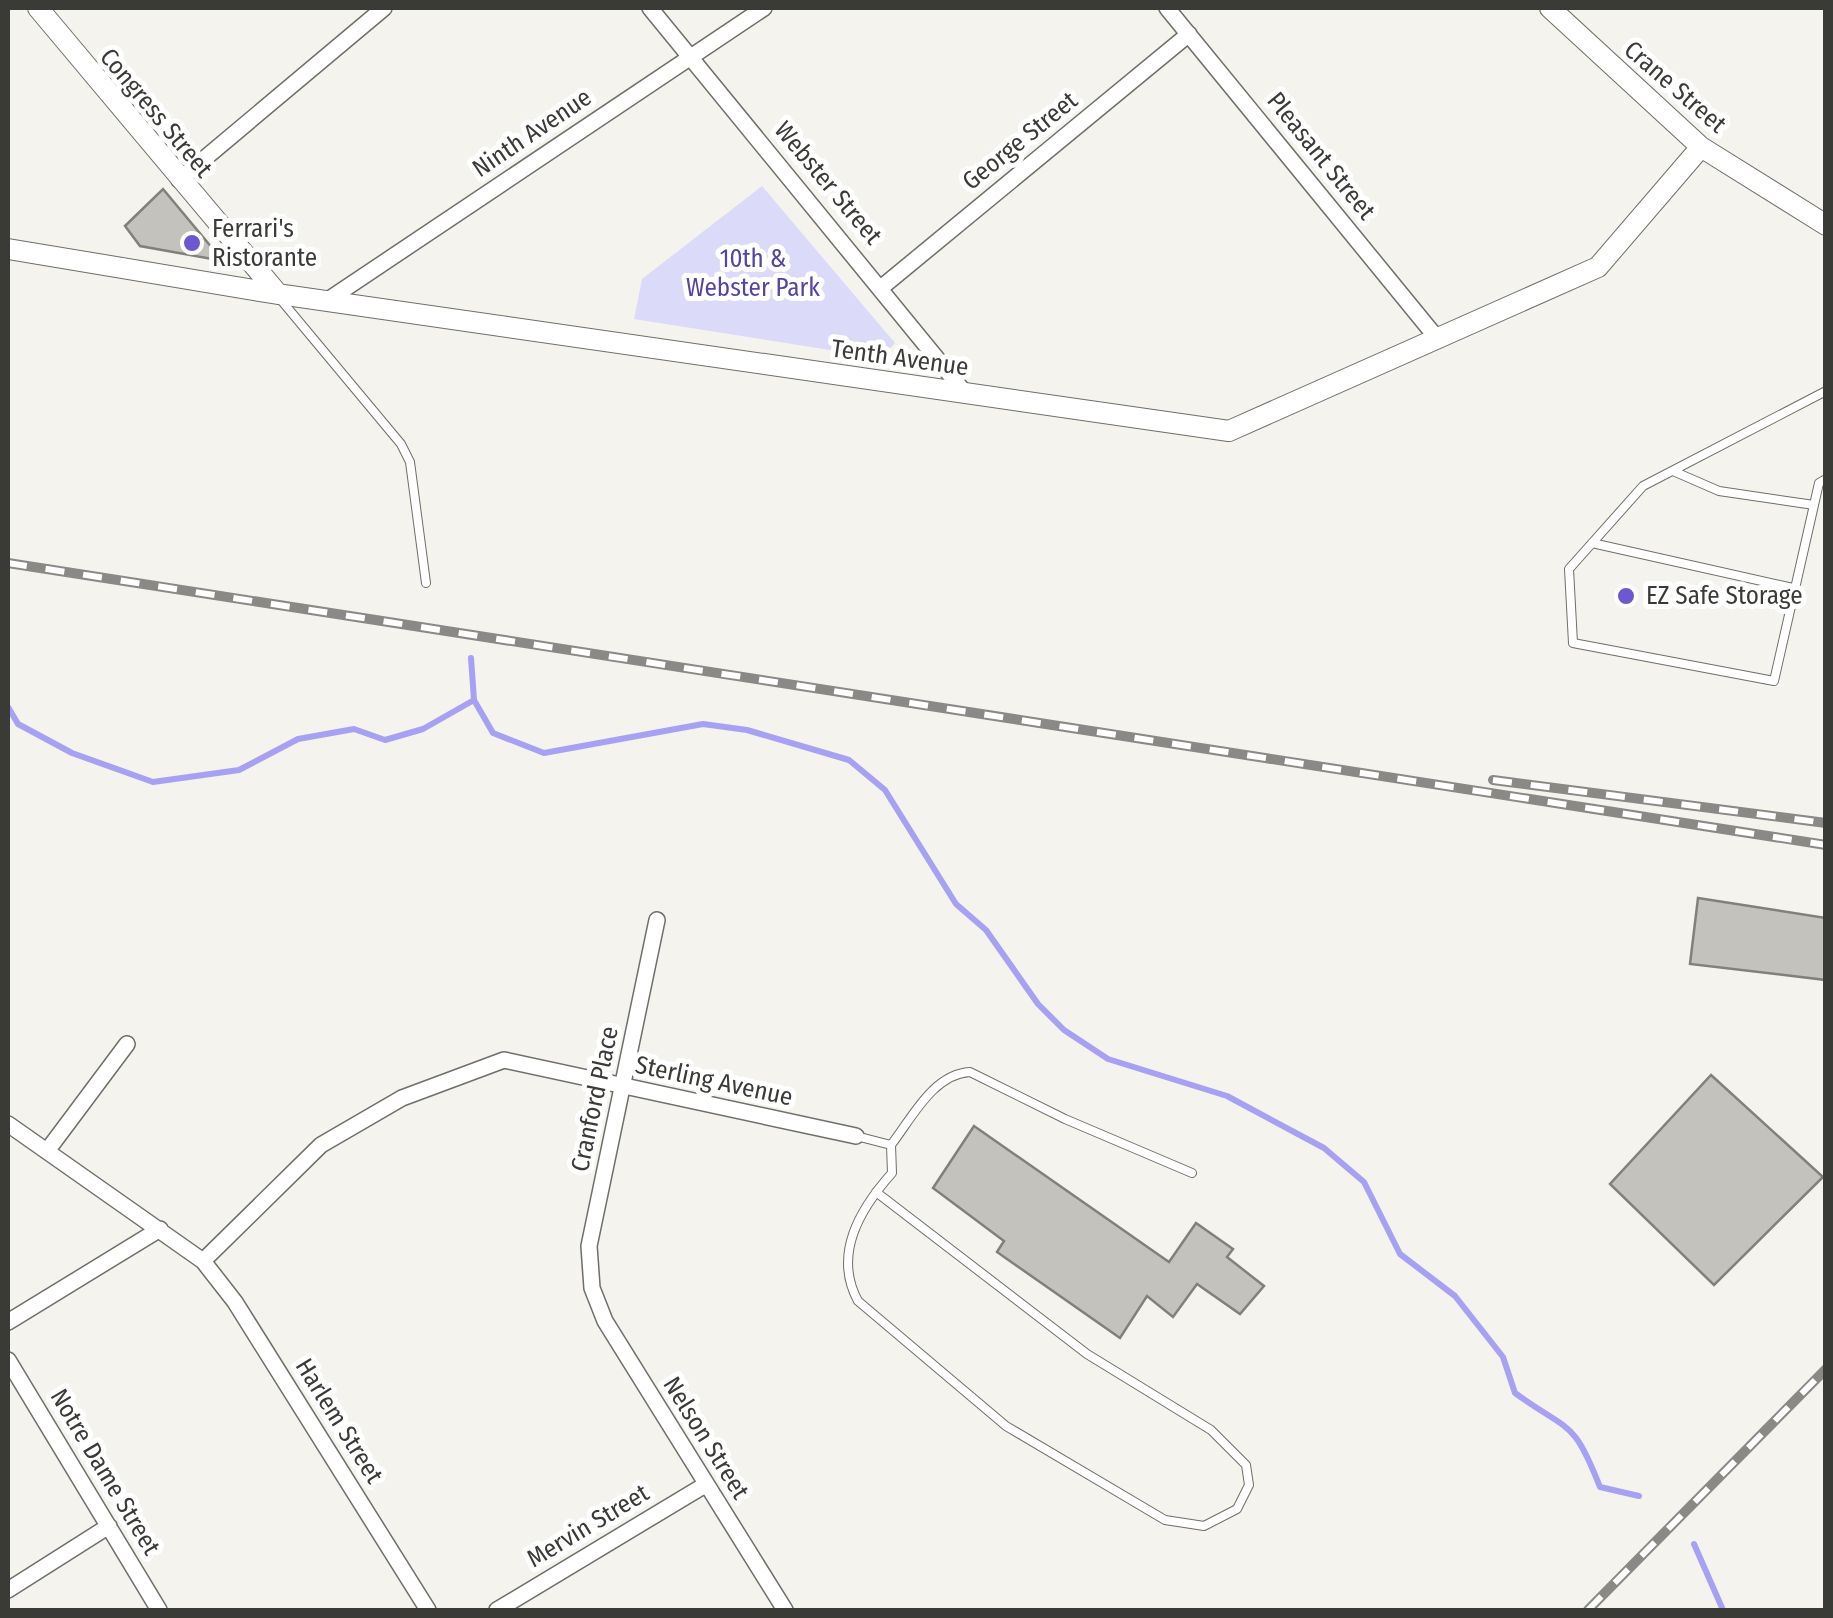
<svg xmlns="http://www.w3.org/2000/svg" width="1833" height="1618" font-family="'Fira Sans Condensed',sans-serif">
<rect width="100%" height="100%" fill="#f4f3ed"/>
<!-- green -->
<path fill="#dbdaf9" d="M762,186L895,343L880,358L634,319L642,279Z"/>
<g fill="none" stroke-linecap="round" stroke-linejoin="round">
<!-- stream -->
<path stroke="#a7a1f3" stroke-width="6" d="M471,658L474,700
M8,707L18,724L72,753L153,782L239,770L298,739L354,729L385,740L423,729L474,700L493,733L544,753L703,724L747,730L849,760L885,790L956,904L986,930L1038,1004L1064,1030L1108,1059L1227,1096L1324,1148L1364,1182L1400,1254L1455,1296L1503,1357L1515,1393C1570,1433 1573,1418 1600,1487L1639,1496
M1694,1544L1723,1610"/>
</g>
<!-- building -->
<path fill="#c3c2bc" stroke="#81807b" stroke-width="2.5" d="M163,189L223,261L140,246L125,226Z
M1698,898L1826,918V980L1690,964Z
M1711,1075L1823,1177L1714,1285L1610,1184Z
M974,1126L1169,1262L1196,1223L1233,1249L1227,1257L1264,1286L1240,1314L1197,1284L1173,1317L1147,1296L1120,1338L997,1252L1004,1241L933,1188Z"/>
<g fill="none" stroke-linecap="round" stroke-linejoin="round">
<!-- service casing -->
<g stroke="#6f6e69" stroke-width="10">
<path id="service" d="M281,300L401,444L410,462L426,583
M1826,391L1643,486L1569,569L1573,643L1774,681L1819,483L1826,479
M1673,471L1719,491L1814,505
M1592,543L1793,588
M856,1136L891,1145C912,1118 933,1074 970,1072L1065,1119L1192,1173
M876,1192L1087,1354L1211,1430L1246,1465L1249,1485L1237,1509L1204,1526L1165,1520L1006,1426L858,1301C833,1255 859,1210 892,1173L891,1145"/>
</g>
<!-- minor casing -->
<g stroke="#6f6e69" stroke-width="18">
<path id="minor" d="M650,8L965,393
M1167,8L1436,337
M179,180L384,8
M882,287L1189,34
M328,300L764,8
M657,920L589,1246L592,1288L605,1321L785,1610
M8,1124L203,1261L235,1302L428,1610
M47,1151L127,1044
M203,1261L321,1145L402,1098L504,1060L856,1136
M8,1322L160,1229
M8,1360L159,1610
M8,1590L109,1526
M497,1610L705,1485"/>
</g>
<!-- tertiary casing -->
<g stroke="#6f6e69" stroke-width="22">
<path id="tertiary" d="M38,8L278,294
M1550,8L1701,147L1826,225
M8,249L278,294L1229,431L1598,267L1701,147"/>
</g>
<!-- service -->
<use href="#service" stroke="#fff" stroke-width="8"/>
<!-- minor -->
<use href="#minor" stroke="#fff" stroke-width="15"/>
<!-- tertiary -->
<use href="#tertiary" stroke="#fff" stroke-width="20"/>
<!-- rail casing -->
<g stroke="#8a8985" stroke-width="10">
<path id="rail" d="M8,563L1826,845
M1493,780L1826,823
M1588,1610L1826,1369"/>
</g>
<!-- rail -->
<use href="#rail" stroke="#fff" stroke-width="6" stroke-dasharray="19" stroke-linecap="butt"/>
</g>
<!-- markers -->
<g fill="#6d58d2" stroke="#fff" stroke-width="4">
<circle cx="192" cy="243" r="10"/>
<circle cx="1626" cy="596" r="10"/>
</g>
<g text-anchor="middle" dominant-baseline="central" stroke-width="10" stroke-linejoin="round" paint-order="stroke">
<!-- street labels -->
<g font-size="25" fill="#3a3a37" stroke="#fff">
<text transform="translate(1675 87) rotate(41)">Crane Street</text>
<text transform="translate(156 113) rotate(50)">Congress Street</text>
<text transform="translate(532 133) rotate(-34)">Ninth Avenue</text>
<text transform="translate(1020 141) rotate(-39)">George Street</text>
<text transform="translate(1321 156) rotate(51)">Pleasant Street</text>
<text transform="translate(828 183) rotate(50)">Webster Street</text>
<text transform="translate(900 358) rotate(8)">Tenth Avenue</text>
<text transform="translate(714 1081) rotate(12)">Sterling Avenue</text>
<text transform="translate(595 1099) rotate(-78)">Cranford Place</text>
<text transform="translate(339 1421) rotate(58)">Harlem Street</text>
<text transform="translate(706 1438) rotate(58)">Nelson Street</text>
<text transform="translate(105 1472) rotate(59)">Notre Dame Street</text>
<text transform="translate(588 1526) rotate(-31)">Mervin Street</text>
</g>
<!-- poi labels -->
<g font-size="25" fill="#3a3a37" stroke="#fff" text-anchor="start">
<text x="212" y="229">Ferrari's<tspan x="212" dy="29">Ristorante</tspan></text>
<text x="1646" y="596">EZ Safe Storage</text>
</g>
<!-- park labels -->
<g font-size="25" fill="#5444a3" stroke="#fff">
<text x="753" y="259">10th &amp;<tspan x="753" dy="29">Webster Park</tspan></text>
</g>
</g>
<!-- border -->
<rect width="1833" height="1618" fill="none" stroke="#3a3a37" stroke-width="20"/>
</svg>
